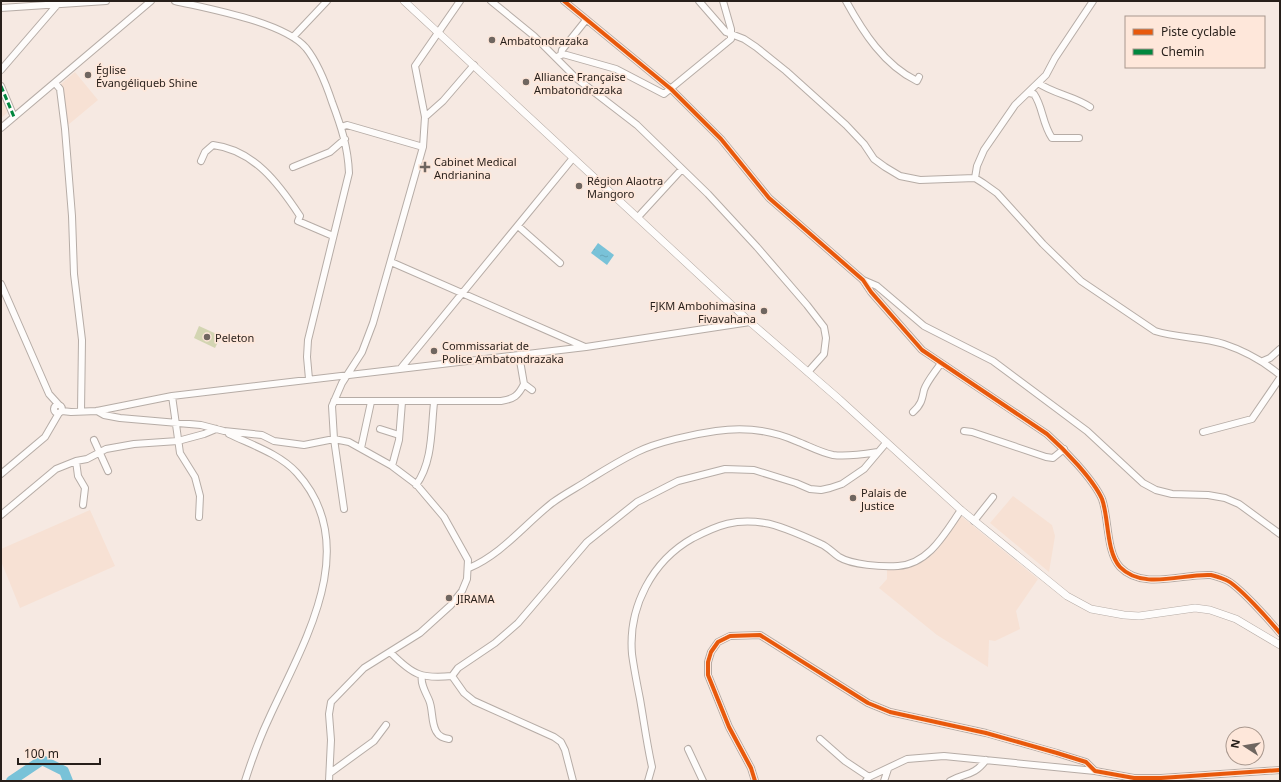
<svg xmlns="http://www.w3.org/2000/svg" width="1281" height="782" font-family="'Noto Sans',sans-serif">
<defs>
<pattern id="water-ripples" width="26" height="14" patternUnits="userSpaceOnUse"><rect width="26" height="14" fill="#79c2d8"/><path d="M2 4q2-2 4 0t4 0M15 11q2-2 4 0t4 0" fill="none" stroke="#69a6b9"/></pattern>
</defs>
<rect width="100%" height="100%" fill="#f6e9e2"/>
<!-- built -->
<path fill="#f7e1d4" d="M75,72L98,100L68,125L60,85Z
M1,94L6,106L7,113L1,118Z
M1013,496L1052,525L1055,536L1049,572L990,523Z
M90,510L115,566L20,608L1,561V549Z
M961,516L1038,579L1016,611L1020,629L995,641L989,640L988,667L937,635L879,588L887,579V569L913,566L927,559L937,550Z"/>
<!-- pitch -->
<path fill="#d3d5b2" d="M199,326L221,336L215,348L194,338Z"/>
<!-- water -->
<path fill="url(#water-ripples)" d="M598,243L614,255L607,265L591,253Z"/>
<g fill="none" stroke-linecap="round" stroke-linejoin="round">
<!-- river -->
<path stroke="#79c2d8" stroke-width="10" d="M11,781L42,760L64,771L68,781"/>
<!-- minor casing -->
<g stroke="#b6aca6" stroke-width="8">
<path id="minor" d="M175,1C209,9 284,22 306,48C318,63 326,84 332,102C341,126 348,147 349,173L308,340L307,357L309,379
M491,1L534,36L576,78L637,125L708,194L757,247L807,305L824,327L826,338L824,354L808,372
M564,1L671,89L721,139L769,198L863,280L871,292L922,350L1047,434C1064,449 1093,479 1102,499C1109,518 1106,552 1120,567C1143,591 1184,573 1211,575C1216,576 1221,578 1226,580C1238,585 1270,621 1280,633
M699,1L726,32L744,39L756,47L786,71L846,125L864,144L874,159L885,167L900,176L920,180L975,178L983,183L997,193L1043,244L1081,281L1155,331C1177,338 1202,337 1224,344C1245,351 1263,361 1280,375
M846,1C863,32 884,65 917,81L919,77
M1,8L106,1
M293,37L327,1
M561,55L562,50L586,20
M557,57L563,54L616,69L664,94L731,39V29L723,1
M1,70L57,5
M55,83L60,89L65,129L72,216L74,274L82,340L81,411
M1038,83C1054,94 1074,96 1090,107
M1,86L14,117
M1029,93L1034,94C1043,107 1042,123 1052,138H1079
M425,117L415,66L460,1
M341,127L347,125L423,147
M1,128L151,1
M201,161L205,152L213,145C254,150 279,184 300,216L298,221L333,236
M293,167L330,152L345,139
M975,178L977,166L984,150L1015,105L1046,75L1055,58L1093,1
M638,217L682,169
M518,226L560,263
M391,262L585,347
M863,280L877,286L924,326L993,361L1087,431L1143,483L1156,490L1172,494L1208,495L1225,498L1239,504L1280,534
M1,284L49,394L59,405
M519,355L524,384L532,390
M1263,361L1270,358L1280,349
M401,368L573,158
M172,396L180,453L195,477L200,496L199,517
M334,401H501C514,399 518,396 524,384
M54 409a4 4 0 1 1 8 0a4 4 0 1 1-8 0Z
M62,411L71,412L97,411L172,396L586,347L750,322
M97,411L104,415L120,418L201,425L224,431L262,435L274,441L304,445L334,439L349,442L392,466L416,484L444,517L468,560L467,579L462,591L451,605L420,633L364,668L331,702L329,714L331,740L329,781
M913,412C921,405 922,400 924,390C927,381 936,371 941,363
M380,429L399,435
M964,431L972,432L1046,457L1053,458L1064,449
M1203,432L1252,419L1280,378
M229,434C252,445 280,454 297,473C363,546 304,642 270,716C260,737 252,759 245,781
M94,440L108,471
M361,448L371,402
M76,461L78,476L85,488L83,505
M392,466L399,440L402,402
M1,474L45,437L59,413
M416,485C433,462 431,429 434,403
M344,509L334,439L332,406L342,383L362,352L373,323L423,147L425,117L443,101L474,65
M1,515L56,469L76,461L87,459L106,449L134,444L178,441L204,434L216,429
M974,521L993,497
M469,568C502,554 524,525 552,503C564,494 578,487 590,479C606,469 621,460 637,452C657,442 694,434 716,431C743,427 771,430 796,441C809,446 819,452 833,455C847,457 865,454 878,452
M391,653C413,675 421,679 452,676
M422,676C420,683 426,693 429,700C433,709 431,722 436,731C439,737 444,738 449,739
M452,676L458,668L495,643L518,623L587,542L637,502L678,481L725,469L754,470L796,483L810,489L821,490L830,488L842,484L864,469L886,443
M452,676L464,693L474,701L554,737L561,742L565,750L573,781
M820,739L845,761L869,777
M688,749L703,781
M330,773L374,741L386,725
M648,781L652,767C647,745 644,722 640,699C637,684 634,669 632,654C628,607 652,561 693,538C718,525 736,518 765,523C779,525 808,538 821,544C828,547 833,553 839,557C852,565 882,567 898,566C929,564 945,533 961,510
M755,781L751,768L729,727L708,675V662L711,652L718,642L730,636L760,635L868,703L890,712L986,733L1057,753L1086,762L1095,771L1134,778H1161L1280,770
M866,781L869,777L907,759L944,756L1095,771
M884,781L888,769
M950,781C966,772 973,777 986,760"/>
</g>
<!-- major casing -->
<g stroke="#b6aca6" stroke-width="8">
<path id="major" d="M404,1L750,322L839,399L961,510L1067,596L1091,609L1124,615L1139,616L1195,608L1210,610L1236,619L1280,645"/>
</g>
<!-- minor -->
<use href="#minor" stroke="#fefcfb" stroke-width="6"/>
<!-- major -->
<use href="#major" stroke="#fefcfb" stroke-width="7"/>
<!-- quiet -->
<path stroke="#00873e" stroke-width="3" stroke-dasharray="6 3" stroke-linecap="butt" d="M1,86L14,117"/>
<!-- cycleway casing -->
<g stroke="#fee7da" stroke-width="6">
<path id="cycleway" d="M564,1L671,89L721,139L769,198L863,280L871,292L922,350L1047,434C1064,449 1093,479 1102,499C1109,518 1106,552 1120,567C1143,591 1184,573 1211,575C1216,576 1221,578 1226,580C1238,585 1270,621 1280,633
M755,781L751,768L729,727L708,675V662L711,652L718,642L730,636L760,635L868,703L890,712L986,733L1057,753L1086,762L1095,771L1134,778H1161L1280,770"/>
</g>
<!-- cycleway -->
<use href="#cycleway" stroke="#e8590c" stroke-width="4"/>
</g>
<!-- markers -->
<g fill="#6f6660" stroke="#fee7da" stroke-width="1.5">
<circle cx="492" cy="40" r="4"/>
<circle cx="88" cy="75" r="4"/>
<circle cx="526" cy="82" r="4"/>
<path d="M423 161h4v4h4v4h-4v4h-4v-4h-4v-4h4z"/>
<circle cx="579" cy="186" r="4"/>
<circle cx="764" cy="311" r="4"/>
<circle cx="207" cy="337" r="4"/>
<circle cx="434" cy="351" r="4"/>
<circle cx="853" cy="498" r="4"/>
<circle cx="449" cy="598" r="4"/>
</g>
<g text-anchor="middle" dominant-baseline="central" stroke-width="3.5" stroke-linejoin="round" paint-order="stroke">
<!-- poi labels -->
<g font-size="11" fill="#271f1a" stroke="#fee7da" text-anchor="start">
<text x="500" y="40">Ambatondrazaka</text>
<text x="96" y="69">Église<tspan x="96" dy="13">Évangéliqueb Shine</tspan></text>
<text x="534" y="76">Alliance Française<tspan x="534" dy="13">Ambatondrazaka</tspan></text>
<text x="434" y="161">Cabinet Medical<tspan x="434" dy="13">Andrianina</tspan></text>
<text x="587" y="180">Région Alaotra<tspan x="587" dy="13">Mangoro</tspan></text>
<text x="756" y="305" text-anchor="end">FJKM Ambohimasina<tspan x="756" dy="13">Fivavahana</tspan></text>
<text x="215" y="337">Peleton</text>
<text x="442" y="345">Commissariat de<tspan x="442" dy="13">Police Ambatondrazaka</tspan></text>
<text x="861" y="492">Palais de<tspan x="861" dy="13">Justice</tspan></text>
<text x="457" y="598">JIRAMA</text>
</g>
</g>
<!-- border -->
<rect width="1281" height="782" fill="none" stroke="#271f1a" stroke-width="4"/>
<!-- legend -->
<rect x="1125" y="16" width="140" height="52" fill="#fee7da" stroke="#a8978d"/>
<rect x="1133" y="29" width="20" height="6" fill="#e8590c" stroke="#a8978d"/>
<text x="1161" y="36" font-size="12" fill="#271f1a">Piste cyclable</text>
<rect x="1133" y="49" width="20" height="6" fill="#00873e" stroke="#a8978d"/>
<text x="1161" y="56" font-size="12" fill="#271f1a">Chemin</text>
<!-- north arrow -->
<g transform="translate(1245 746) rotate(282)"><circle r="19" fill="#fee7da" stroke="#a8978d"/>
<path d="M0-3L7 15L0 10L-7 15Z" fill="#6f6660"/>
<text y="-6" font-size="11" font-weight="bold" text-anchor="middle" fill="#271f1a">N</text>
</g>
<!-- scale -->
<path d="M18 758v6h82v-6" fill="none" stroke="#271f1a" stroke-width="2"/>
<text x="24" y="758" font-size="12" fill="#271f1a" stroke="#fee7da" stroke-width="3" paint-order="stroke">100 m</text>
</svg>
